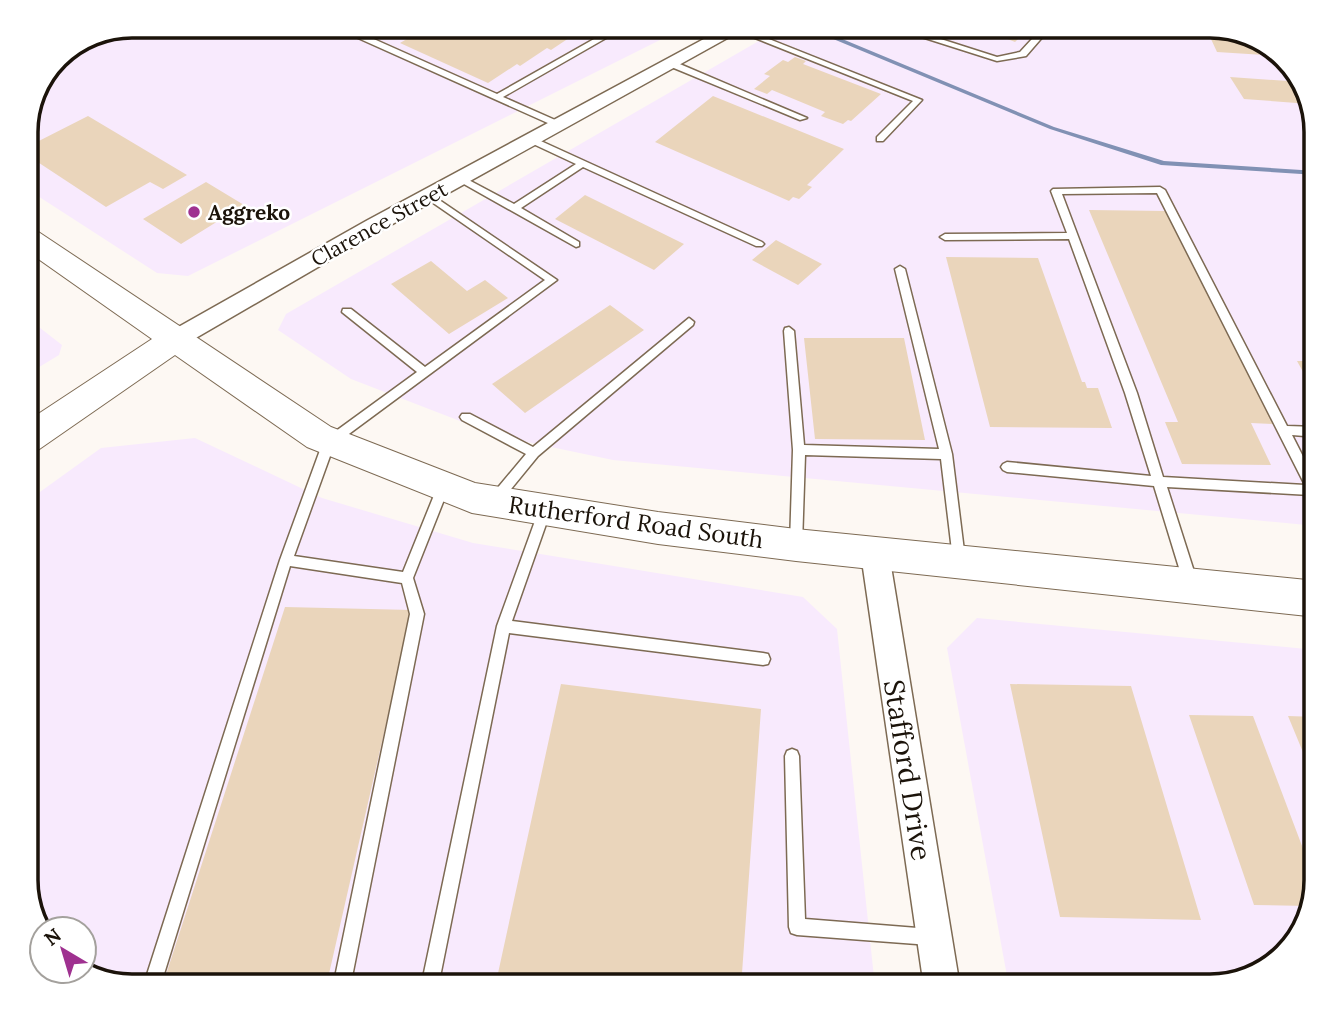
<svg xmlns="http://www.w3.org/2000/svg" width="1343" height="1013" font-family="Lora,serif">
<rect width="100%" height="100%" fill="#fdf8f3"/>
<!-- industrial -->
<path fill="#f8eafd" d="M132,26H688L188,276L157,273L27,189V125L62,53Z
M785,26H1211L1276,48L1306,86L1317,132V526L613,460L499,436L351,379L278,330L286,314Z
M26,317L62,345L59,355L26,375Z
M195,438L322,498L473,543L803,597L837,629L875,987H132L84,970V929H42V934L37,928L26,887V502L101,448Z
M977,618L1317,650V881L1295,946L1257,976L1211,987H1009L947,648Z"/>
<g fill="none" stroke-linecap="round" stroke-linejoin="round">
<!-- stream -->
<path fill="#8191b4" fill-rule="evenodd" d="M802,26H811L1054,127L1164,161L1317,171V175L1161,165L1050,129Z"/>
</g>
<!-- building -->
<path fill="#ead5bb" d="M429,26H593L582,34L578,32L551,50L547,48L520,66L517,64L488,83L400,43Z
M975,26H1031L1015,42Z
M1205,26L1273,48L1278,56L1217,52Z
M795,57L806,61L803,64L881,94L851,121L848,120L843,124L821,116L825,112L772,90L767,94L754,89L770,76L764,74L783,60L788,62Z
M1230,77L1303,82L1310,104L1244,99Z
M713,96L844,149L807,185L812,187L799,199L793,197L789,201L655,142Z
M88,116L187,175L163,189L150,182L106,207L27,155V147Z
M206,182L244,205L181,244L143,219Z
M585,195L684,244L654,270L555,219Z
M1089,210L1166,211L1273,424L1251,423L1271,465L1182,464L1165,422H1178Z
M776,240L822,264L798,285L752,260Z
M946,257L1038,258L1082,382H1085L1087,388H1098L1112,428L990,427Z
M431,261L467,291L485,280L508,298L449,334L391,284Z
M610,305L644,330L525,413L492,384Z
M804,338H904L925,440L815,439Z
M1297,361H1317V397Z
M285,607L412,610L326,987H162Z
M561,684L761,709L741,987H495Z
M1010,684L1131,686L1201,920L1060,917Z
M1189,715L1253,716L1316,883L1308,906L1254,905Z
M1288,716L1317,717V786Z"/>
<g fill="none" stroke-linecap="round" stroke-linejoin="round">
<!-- lane casing -->
<g stroke="#7d6a53" stroke-width="3">
<path id="lane" d="M356,26H366L358,32L497,94L617,26H627L503,97L562,123L563,125L559,128L349,34V30Z
M725,26H736L922,100L883,141H877V137L913,101Z
M887,26H900L997,57L1020,52L1044,26H1052L1026,56L997,61Z
M669,62H675L807,118L800,120L669,66Z
M532,137L762,242L764,244L762,246H756L583,167L521,208L579,242V246L576,247L455,179L457,177H463L514,204L576,164L529,142L528,140Z
M1160,187L1165,190L1287,426L1317,427V437L1292,435L1317,484V501L1313,500L1310,495L1167,487L1198,584L1196,588L1191,590L1186,588L1184,584L1154,486L1007,472L1003,470L1001,467L1003,464L1007,462L1151,476L1125,393L1069,239L945,240L940,237L945,234L1067,233L1051,191L1053,189ZM1157,193L1305,485L1163,477L1137,393L1062,194Z
M429,193L557,280L334,445L294,556L403,572L439,483H447L449,487L413,578L424,614L350,987H333L410,614L402,583L290,566L160,987H143L280,560L323,442L325,439L417,372L342,312L343,309H351L425,367L545,280L426,198V194Z
M900,266L905,269L952,454L965,559L964,563L959,565L954,563L953,559L941,459L805,455L802,544L800,548L796,549L792,548L790,544L793,450L784,331L785,328L789,327L794,331L804,445L939,449L895,269Z
M689,318L694,322L693,325L538,456L498,505H490L488,501L490,497L526,454L462,420L460,417L462,414H470L533,447Z
M545,505L549,506L551,510L512,621L763,653L768,654L770,659L768,664L763,665L509,633L438,987H421L497,626L539,510L541,506Z
M792,749L797,751L799,756L805,919L930,929L936,931L938,937L936,943L930,945L797,935L791,933L789,927L785,756L787,751Z"/>
</g>
<!-- street casing -->
<g stroke="#7d6a53" stroke-width="3">
<path id="street" d="M728,26H749L380,231L182,346L174,348L166,346L163,340L166,334L366,221Z
M875,542L885,546L889,554L960,987H924L861,554L865,546Z"/>
</g>
<!-- secondary casing -->
<g stroke="#7d6a53" stroke-width="2">
<path id="secondary" d="M27,229L37,231L331,427L475,483L658,512L796,529L1317,581V617L796,561L658,544L472,513L307,447L175,355L38,450L26,454V422L152,339L27,251Z"/>
</g>
<!-- lane -->
<use href="#lane" fill="#fff" fill-rule="evenodd"/>
<!-- street -->
<use href="#street" fill="#fff" fill-rule="evenodd"/>
<!-- secondary -->
<use href="#secondary" fill="#fff" fill-rule="evenodd"/>
</g>
<!-- markers -->
<circle fill="#9f3190" stroke="#fff" stroke-width="2.5" cx="194" cy="212" r="7"/>
<g text-anchor="middle" dominant-baseline="central" stroke-width="5" stroke-linejoin="round" paint-order="stroke">
<!-- far-poi labels -->
<g font-size="21" font-weight="bold" fill="#1b130a" stroke="#fff" text-anchor="start">
<text x="208" y="212">Aggreko</text>
</g>
<!-- far-street labels -->
<g font-size="21" fill="#1b130a" stroke="#fff">
<text transform="translate(379 224) rotate(-29)">Clarence Street</text>
</g>
<!-- street labels -->
<g font-size="24" fill="#1b130a" stroke="#fff">
<text transform="translate(636 522) rotate(8)">Rutherford Road South</text>
</g>
<!-- near-street labels -->
<g font-size="28" fill="#1b130a" stroke="#fff">
<text transform="translate(908 770) rotate(81)">Stafford Drive</text>
</g>
</g>
<!-- crop -->
<path d="M0 0H1343V1013H0ZM132 38H1210A94 94 0 0 1 1304 132V880A94 94 0 0 1 1210 974H132A94 94 0 0 1 38 880V132A94 94 0 0 1 132 38Z" fill="#fff" fill-rule="evenodd"/>
<path fill="none" stroke="#1b130a" stroke-width="3.5" d="M132 38H1210A94 94 0 0 1 1304 132V880A94 94 0 0 1 1210 974H132A94 94 0 0 1 38 880V132A94 94 0 0 1 132 38Z"/>
<!-- north arrow -->
<g transform="translate(63 950) rotate(322)"><circle r="33" fill="#ffffff" stroke="#a4a19d" stroke-width="2"/>
<path d="M0-5L12 26L0 18L-12 26Z" fill="#9f3190"/>
<text y="-10" font-size="19" font-weight="bold" text-anchor="middle" fill="#1b130a">N</text>
</g>
</svg>
